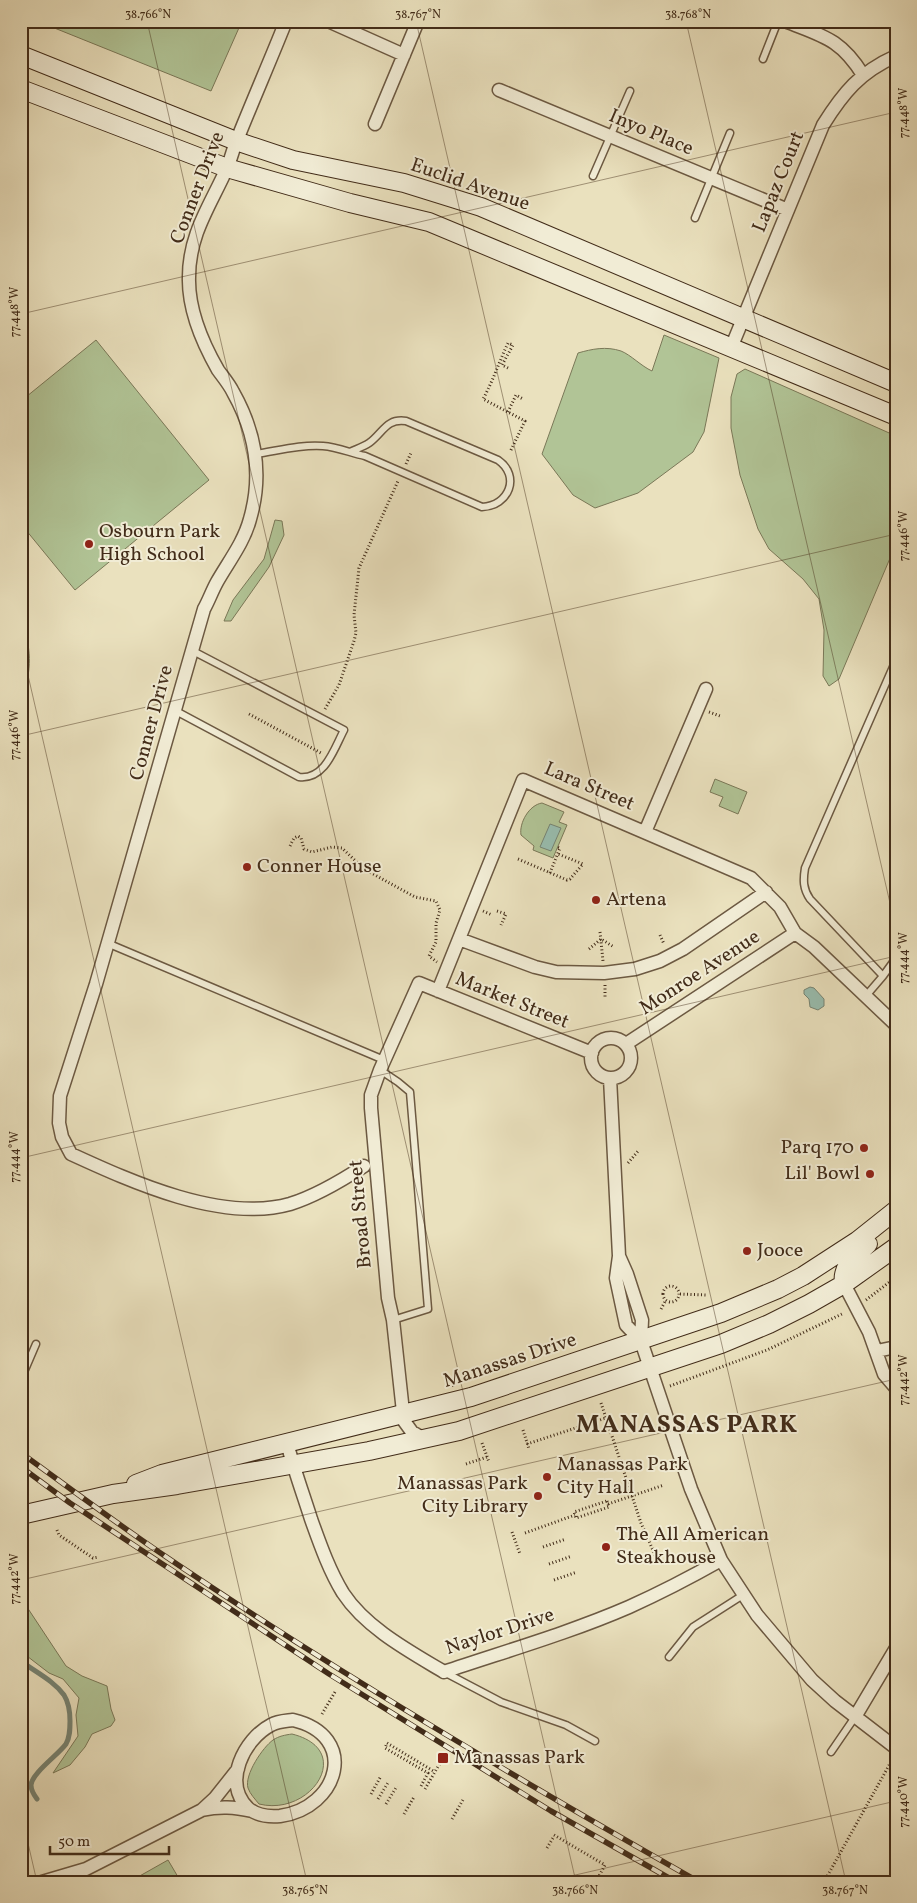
<svg xmlns="http://www.w3.org/2000/svg" width="917" height="1903" font-family="Vollkorn,serif">
<rect width="100%" height="100%" fill="#eae1be"/>
<filter id="stains"><feTurbulence type="fractalNoise" baseFrequency=".004" numOctaves="4"/><feColorMatrix values="0 0 0 0 .2 0 0 0 0 .09 0 0 0 0 .02 0 0 0 .5 -.17"/></filter>
<radialGradient id="worn" r=".72"><stop offset=".6" stop-color="#630" stop-opacity="0"/><stop offset="1" stop-color="#630" stop-opacity=".3"/></radialGradient>
<!-- green -->
<path fill="#b1c496" stroke="#7a7858" d="M37,21H242L211,91Z
M664,335L719,358L704,432L693,452L638,493L595,508L573,495L542,454L578,353C592,349 606,346 621,351C631,355 641,366 652,371Z
M96,340L209,480L75,590L21,524V401Z
M745,369L896,436V544L839,679L829,686L823,676L824,630L819,599L803,579L769,549L758,529L740,475L731,428V397L737,374Z
M275,520L282,521L284,535L269,567L231,621H224L233,600L264,559Z
M21,622C34,651 30,676 21,706Z
M715,779L747,792L738,814L719,806L723,797L710,792Z
M542,803L564,812L559,822L567,825L553,858L533,850L534,846L521,835C519,823 529,805 542,803Z
M21,1598L66,1666L82,1676L107,1686L111,1709L115,1720L111,1726L92,1734L85,1747L70,1765L53,1773L78,1736L76,1715L79,1698L63,1679L49,1673L23,1653L21,1649Z
M292,1734C356,1750 311,1817 259,1804C255,1799 250,1794 248,1788C244,1775 263,1747 273,1740C279,1736 285,1735 292,1734Z
M168,1860L181,1882H129Z"/>
<!-- water -->
<path fill="#98beb0" stroke="#768474" d="M550,824L561,828L551,851L540,847Z
M810,987L814,988L824,999V1006L818,1010L810,1007L809,999L804,994V990Z"/>
<g fill="none" stroke-linecap="round" stroke-linejoin="round">
<!-- stream -->
<path stroke="#768474" stroke-width="5" d="M21,1661C35,1672 53,1680 64,1695C69,1703 70,1712 70,1721C70,1729 70,1737 66,1744C58,1755 32,1773 31,1785C31,1790 34,1795 37,1799"/>
<!-- lane casing -->
<g stroke="#6c5942" stroke-width="9">
<path id="lane" d="M763,59L778,21
M593,176L630,91
M695,218L730,133
M256,454C277,451 301,444 323,446C337,447 351,453 365,456L482,507C509,506 521,476 498,460L406,421C386,418 383,433 369,443C363,447 356,449 350,452
M174,710L299,777C325,780 334,749 344,730L191,650
M107,943L384,1060
M883,976L896,958
M865,997L883,976L810,899C803,889 803,880 805,868L896,660
M380,1070L398,1082L410,1092L428,1309L393,1320
M21,1379L36,1344
M669,1657L693,1627L743,1595
M444,1672L501,1702L566,1725L595,1741
M831,1752L855,1717"/>
</g>
<!-- street casing -->
<g stroke="#6c5942" stroke-width="15">
<path id="street" d="M286,21C270,61 253,100 237,140C233,149 231,159 227,168C210,206 189,234 189,277C188,310 202,342 218,370C223,377 229,384 233,392C255,431 263,474 250,519C244,542 229,561 217,582C212,591 209,600 204,609L96,984L60,1096L59,1123L62,1137L71,1154C132,1182 222,1223 290,1204C316,1196 341,1181 364,1166
M328,21L404,55
M785,21C822,36 840,38 863,75
M499,90L788,210
M375,124L418,21
M731,348L823,125C843,93 860,72 896,56
M645,832L706,689
M459,939L535,967L556,972L604,973L635,969L660,961L683,949L766,892
M438,991L523,780L751,878L780,907L795,933L814,947L896,1025
M591 1058a20 20 0 1 1 40 0a20 20 0 1 1-40 0Z
M626,1044L795,933
M610,1078L619,1256L616,1278L626,1325L641,1341L691,1489L721,1560L757,1615L812,1680L835,1701L896,1748
M619,1256L627,1274L642,1320L641,1341
M844,1284L869,1332L884,1374L896,1388
M877,1351L896,1347
M426,1440L412,1432L404,1421L393,1320L388,1298L371,1108V1095L380,1070L419,983L592,1053
M287,1443C294,1469 303,1494 311,1519C320,1544 329,1570 343,1593C366,1628 409,1651 444,1672C506,1651 569,1633 629,1607C660,1593 691,1577 721,1560
M855,1717L896,1648
M293,1720C360,1736 339,1808 280,1816C268,1817 257,1816 248,1808C222,1783 244,1739 271,1725C278,1721 286,1721 293,1720Z
M202,1810L215,1798L238,1769
M42,1882L86,1869L202,1810C220,1806 234,1807 252,1811"/>
</g>
<!-- secondary casing -->
<g stroke="#422c19" stroke-width="20">
<path id="secondary" d="M21,55L236,141L293,160L404,183L481,207L896,383
M21,89L227,168L350,203L429,222L896,416
M844,1284C841,1265 856,1256 868,1244
M136,1484L162,1474L471,1397L721,1313L778,1289L803,1276L857,1241L896,1210
M21,1515L113,1494L177,1485L369,1451L459,1431L721,1344L769,1324L809,1304L844,1284L896,1247"/>
</g>
<!-- path -->
<path stroke="#422c19" stroke-width="3" stroke-dasharray="1 2.5" stroke-linecap="butt" d="M508,368L502,365L513,345L508,343C499,362 493,381 483,399L525,421L510,452
M508,412L516,395L523,399
M406,464L411,453
M325,709L339,685L354,641L356,633L354,615L359,568L398,481
M709,712L720,716
M249,714L321,753
M290,846L294,838L298,836L301,838L304,849L312,852L332,847L342,848L364,869L415,897L436,901L440,910L436,923V942L429,956L437,962
M518,859L567,880L570,879L583,864L558,854
M550,873L560,848L557,847
M483,911L492,915
M497,911L506,914L501,925
M600,932L603,961
M660,935L664,944
M589,949L601,939L614,947
M605,985V997
M628,1163L639,1150
M663 1294a8 8 0 1 1 16 0a8 8 0 1 1-16 0Z
M680,1294L706,1295
M866,1300L896,1277
M661,1309L666,1300
M519,1356L522,1363
M501,1362L503,1369
M451,1379L453,1387
M670,1386L767,1350L844,1313
M601,1403L641,1523L659,1564
M523,1430L529,1449
M482,1443L489,1462
M527,1444L606,1418
M466,1464L487,1457
M607,1501L609,1507L576,1518L574,1512Z
M608,1504L664,1485
M57,1530L59,1535L93,1558L99,1557
M512,1532L520,1554
M525,1533L575,1515
M543,1547L566,1539
M549,1564L572,1556
M554,1580L577,1572
M322,1714L335,1692
M421,1786L428,1773L385,1748L387,1743L435,1772
M425,1789L443,1758
M371,1794L381,1776
M378,1799L389,1781
M386,1804L397,1786
M404,1814L414,1797
M452,1819L464,1798
M554,1835L605,1865L599,1876
M547,1848L553,1838
M824,1882L892,1760"/>
<!-- lane -->
<use href="#lane" stroke="#f1ecd5" stroke-width="6"/>
<!-- street -->
<use href="#street" stroke="#f1ecd5" stroke-width="12"/>
<!-- secondary -->
<use href="#secondary" stroke="#f1ecd5" stroke-width="18"/>
<!-- rail casing -->
<g stroke="#422c19" stroke-width="5.5">
<path id="rail" d="M21,1453C67,1486 112,1520 159,1552C333,1670 516,1778 699,1882
M21,1467L70,1503L329,1674L551,1811L676,1882"/>
</g>
<!-- rail -->
<use href="#rail" stroke="#f1ecd5" stroke-width="4" stroke-dasharray="11" stroke-linecap="butt"/>
</g>
<!-- ticks -->
<path fill="none" stroke="#422c19" stroke-width="1" stroke-opacity="0.45" d="M147,21L576,1882M416,21L846,1882M686,21L896,929M21,314L896,112M21,645L307,1882M21,736L896,534M21,1158L896,956M21,1580L896,1379M21,1813L37,1882M545,1882L896,1801"/>
<!-- markers -->
<g fill="#8f2418" stroke="#f1ecd5" stroke-width="2">
<circle cx="89" cy="544" r="5"/>
<circle cx="247" cy="867" r="5"/>
<circle cx="596" cy="900" r="5"/>
<circle cx="864" cy="1148" r="5"/>
<circle cx="870" cy="1174" r="5"/>
<circle cx="747" cy="1251" r="5"/>
<circle cx="547" cy="1477" r="5"/>
<circle cx="538" cy="1496" r="5"/>
<circle cx="606" cy="1547" r="5"/>
<rect x="437" y="1752" width="12" height="12" rx="2.5"/>
</g>
<g text-anchor="middle" dominant-baseline="central" stroke-width="4" stroke-linejoin="round" paint-order="stroke">
<!-- street labels -->
<g font-size="20" fill="#422c19" stroke="#f1ecd5">
<text transform="translate(651 133) rotate(23)">Inyo Place</text>
<text transform="translate(779 182) rotate(-68)">Lapaz Court</text>
<text transform="translate(470 185) rotate(19)">Euclid Avenue</text>
<text transform="translate(198 188) rotate(-69)">Conner Drive</text>
<text transform="translate(152 723) rotate(-75)">Conner Drive</text>
<text transform="translate(589 787) rotate(23)">Lara Street</text>
<text transform="translate(700 973) rotate(-33)">Monroe Avenue</text>
<text transform="translate(512 1001) rotate(22)">Market Street</text>
<text transform="translate(361 1214) rotate(-95)">Broad Street</text>
<text transform="translate(510 1361) rotate(-18)">Manassas Drive</text>
<text transform="translate(500 1632) rotate(-18)">Naylor Drive</text>
</g>
<!-- poi labels -->
<g font-size="20" fill="#422c19" stroke="#f1ecd5" text-anchor="start">
<text x="99" y="532">Osbourn Park<tspan x="99" dy="23">High School</tspan></text>
<text x="257" y="867">Conner House</text>
<text x="606" y="900">Artena</text>
<text x="854" y="1148" text-anchor="end">Parq 170</text>
<text x="860" y="1174" text-anchor="end">Lil' Bowl</text>
<text x="757" y="1251">Jooce</text>
<text x="557" y="1465">Manassas Park<tspan x="557" dy="23">City Hall</tspan></text>
<text x="528" y="1484" text-anchor="end">Manassas Park<tspan x="528" dy="23">City Library</tspan></text>
<text x="616" y="1535">The All American<tspan x="616" dy="23">Steakhouse</tspan></text>
<text x="454" y="1758">Manassas Park</text>
</g>
<!-- district labels -->
<g font-size="25" font-weight="bold" letter-spacing="1" fill="#422c19" stroke="#f1ecd5">
<text x="687" y="1425">MANASSAS PARK</text>
</g>
</g>
<!-- margin -->
<rect width="917" height="1903" fill="none" stroke="#eae1be" stroke-width="55"/>
<!-- scale -->
<path d="M50 1846v8h119v-8" fill="none" stroke="#422c19" stroke-width="2.5"/>
<text x="58" y="1846" font-size="15" fill="#422c19" stroke="#f1ecd5" stroke-width="4" paint-order="stroke">50 m</text>
<rect x="28" y="28" width="862" height="1848" fill="none" stroke="#422c19" stroke-width="2"/>
<g font-size="12" text-anchor="middle" fill="#422c19">
<text x="148" y="18">38.766°N</text>
<text x="418" y="18">38.767°N</text>
<text x="688" y="18">38.768°N</text>
<text transform="translate(903 113) rotate(-90)" y="4">77.448°W</text>
<text transform="translate(14 312) rotate(-90)" y="4">77.448°W</text>
<text transform="translate(903 536) rotate(-90)" y="4">77.446°W</text>
<text transform="translate(14 735) rotate(-90)" y="4">77.446°W</text>
<text transform="translate(903 958) rotate(-90)" y="4">77.444°W</text>
<text transform="translate(14 1157) rotate(-90)" y="4">77.444°W</text>
<text transform="translate(903 1380) rotate(-90)" y="4">77.442°W</text>
<text transform="translate(14 1579) rotate(-90)" y="4">77.442°W</text>
<text transform="translate(903 1802) rotate(-90)" y="4">77.440°W</text>
<text x="305" y="1894">38.765°N</text>
<text x="575" y="1894">38.766°N</text>
<text x="845" y="1894">38.767°N</text>
</g>
<rect width="100%" height="100%" filter="url(#stains)"/>
<rect width="100%" height="100%" fill="url(#worn)"/>
</svg>
